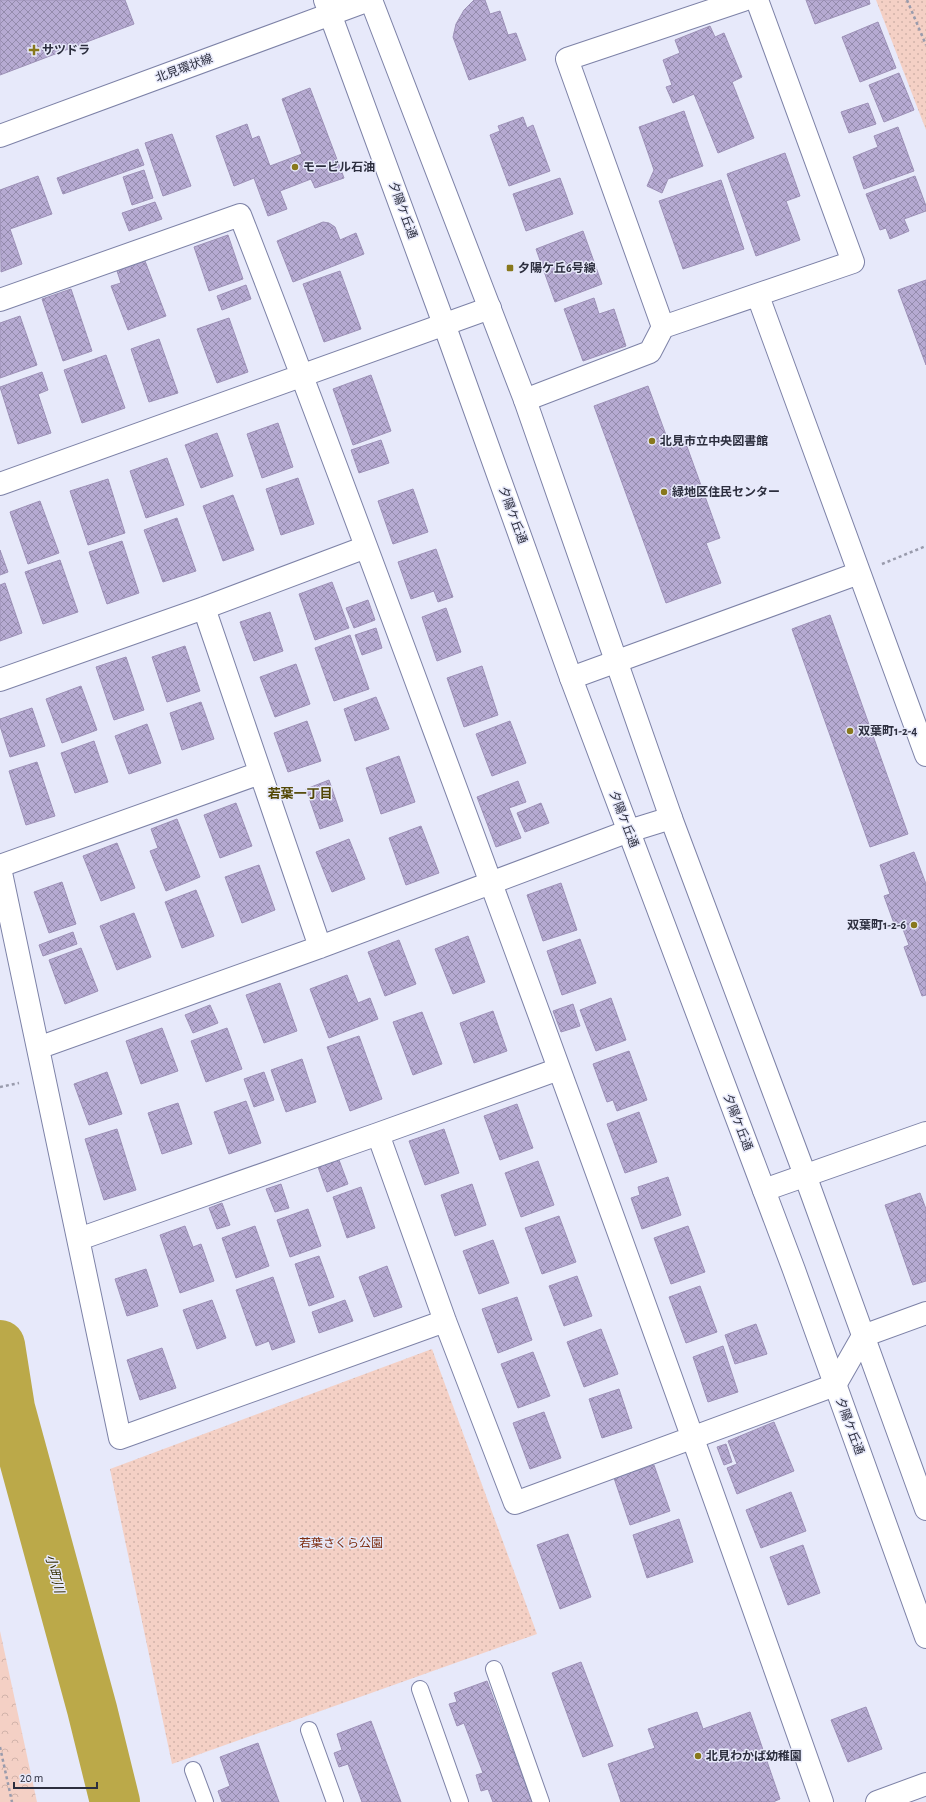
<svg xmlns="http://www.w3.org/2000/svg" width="926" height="1802" font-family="'Alegreya Sans','Noto Sans JP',sans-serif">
<defs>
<pattern id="grass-dots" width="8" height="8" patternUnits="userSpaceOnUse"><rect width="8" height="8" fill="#f4d0c5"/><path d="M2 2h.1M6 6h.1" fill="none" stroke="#d1b3aa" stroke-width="1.8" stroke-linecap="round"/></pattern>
<pattern id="forest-crowns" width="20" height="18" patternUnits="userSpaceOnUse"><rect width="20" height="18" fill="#f4d0c5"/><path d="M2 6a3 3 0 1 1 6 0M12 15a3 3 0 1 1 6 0" fill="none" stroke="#d1b3aa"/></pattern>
<pattern id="building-cross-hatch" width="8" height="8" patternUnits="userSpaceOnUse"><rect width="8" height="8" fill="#b6aad2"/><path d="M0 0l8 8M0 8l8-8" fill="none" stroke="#948bac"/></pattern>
</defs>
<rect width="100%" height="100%" fill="#e7e9fa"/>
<!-- grass -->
<path fill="url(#grass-dots)" d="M876,0H926V130Z
M432,1349L537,1634L172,1764L110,1469Z"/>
<!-- forest -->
<path fill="url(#forest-crowns)" d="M0,1631L37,1802H0Z"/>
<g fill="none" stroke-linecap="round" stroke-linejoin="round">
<!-- river -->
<path stroke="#bba949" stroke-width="50" d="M0,1345L10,1408L92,1709L115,1802"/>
</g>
<!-- building -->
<path fill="url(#building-cross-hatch)" stroke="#9d91b7" d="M0,0H125L134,24L0,75Z
M474,0H485L490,14L500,11L508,35L516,33L526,60L469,80L453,37L456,24L464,10Z
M806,0H869L870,4L815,24Z
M878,22L896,68L860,82L842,37Z
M710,26L715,37L724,33L742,77L732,82L754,138L718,153L694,94L673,103L666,87L672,85L663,60L680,53L675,40Z
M899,73L914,110L884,122L869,85Z
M310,88L344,178L315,188L311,179L280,191L287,209L268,216L254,178L234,186L216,136L247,124L252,139L259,136L270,166L302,154L282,99Z
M868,103L876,124L849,133L841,112Z
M684,111L703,166L668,179L662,193L647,186L654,170L639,127Z
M523,117L527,128L533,125L550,171L509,186L490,135L500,131L498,126Z
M898,127L914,171L864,189L853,157L878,147L874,136Z
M172,134L191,186L163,196L145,143Z
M138,149L144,165L63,194L57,178Z
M785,153L800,196L786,201L800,240L756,256L727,174Z
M144,170L153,198L132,205L123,177Z
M38,176L52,214L10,229L22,264L1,272L0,190Z
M915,176L926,206V211L904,219L909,231L890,239L886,228L880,230L866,194Z
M560,178L573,214L526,231L513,194Z
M721,180L744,249L683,269L659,201Z
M155,202L162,219L129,231L122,213Z
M323,222L329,223L335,227L340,240L356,233L364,254L293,282L277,241Z
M583,231L602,284L555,302L536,249Z
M228,235L243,279L209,291L194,247Z
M145,261L166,316L128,330L111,286L121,283L117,271Z
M340,271L361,329L324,342L303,284Z
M926,280V365L898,290Z
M246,285L251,299L222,310L217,296Z
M71,289L92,351L63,361L42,299Z
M594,298L599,314L614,309L626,346L583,361L564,309Z
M20,316L37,365L0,378V323Z
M229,318L248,372L217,383L197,329Z
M159,339L178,393L149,402L131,349Z
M106,355L125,408L82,423L64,370Z
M42,372L48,390L38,394L51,433L18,444L0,387Z
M371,375L391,431L353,445L333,389Z
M648,386L670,446L685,441L720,538L706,543L721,583L666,603L594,406Z
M278,423L293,467L262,478L247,434Z
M217,433L233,476L201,488L185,445Z
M381,440L389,463L359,473L351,450Z
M167,458L184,505L146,518L130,471Z
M298,478L314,524L281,535L266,489Z
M108,479L125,533L88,545L70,491Z
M413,489L428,532L393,544L378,501Z
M233,495L254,550L223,561L203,506Z
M40,501L59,553L28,564L10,512Z
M177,518L196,571L163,582L144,530Z
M122,541L139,593L107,604L89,552Z
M436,549L453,597L438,602L434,591L411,599L398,562Z
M0,550L8,572L0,575Z
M60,560L78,612L43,624L25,572Z
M332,582L349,628L315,640L299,594Z
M5,583L22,633L0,641V585Z
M368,600L375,620L354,628L346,608Z
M446,608L461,652L437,661L422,617Z
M270,612L283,651L254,661L240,622Z
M830,615L908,834L870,847L792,629Z
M376,628L382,648L362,655L355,635Z
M350,635L369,689L334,701L315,648Z
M185,646L200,691L167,702L152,657Z
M126,657L144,710L114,720L96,667Z
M296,664L310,704L275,717L260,677Z
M482,666L498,715L464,727L447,678Z
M81,686L97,730L62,743L46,699Z
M376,697L389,729L355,741L344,709Z
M201,702L214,739L182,750L170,713Z
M32,708L45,746L10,757L0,726V719Z
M307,721L321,761L288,772L274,733Z
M510,721L526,763L492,776L476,734Z
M147,724L161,763L129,774L115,736Z
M94,741L108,782L75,793L61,753Z
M399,756L415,802L381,814L366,768Z
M37,762L55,816L26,825L9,771Z
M329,780L343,821L320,829L306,789Z
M518,781L526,802L509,808L521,838L496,847L477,797Z
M236,803L252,846L220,858L204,815Z
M541,803L549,823L525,832L517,813Z
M177,819L200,877L166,891L150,851L158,848L151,829Z
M421,826L439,873L406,885L389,838Z
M349,839L365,879L332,892L316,852Z
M117,843L135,888L101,901L83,856Z
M914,852L926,884V995L922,996L904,947L909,945L901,924L895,926L884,896L890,894L880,865Z
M259,865L275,910L242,923L225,877Z
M62,882L76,924L49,933L34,892Z
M561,883L577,930L543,941L527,895Z
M196,890L214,936L182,948L165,902Z
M134,913L151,957L117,970L100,926Z
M73,932L77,944L43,956L39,945Z
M468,936L485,982L453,994L435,949Z
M580,939L596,983L562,995L547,951Z
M399,940L416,984L385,996L368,952Z
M81,948L98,991L65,1004L49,960Z
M347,975L358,1003L370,998L378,1019L329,1038L310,989Z
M280,983L297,1031L264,1043L246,995Z
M611,998L626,1040L596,1051L580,1010Z
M573,1004L580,1026L561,1032L553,1011Z
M210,1005L218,1023L193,1033L185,1015Z
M493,1011L507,1051L474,1063L460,1023Z
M422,1012L442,1064L413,1075L393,1022Z
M162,1028L178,1071L141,1084L126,1041Z
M227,1028L242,1069L206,1082L191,1041Z
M359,1036L382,1099L350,1111L327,1047Z
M629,1051L647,1100L617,1111L613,1100L607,1102L593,1064Z
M302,1059L316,1102L286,1112L271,1070Z
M107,1072L122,1114L89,1125L74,1084Z
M264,1072L274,1100L254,1107L244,1079Z
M246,1101L261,1143L229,1154L214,1112Z
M178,1103L192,1144L162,1154L148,1113Z
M517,1104L533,1148L500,1160L484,1116Z
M639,1112L657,1162L625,1173L607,1124Z
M117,1129L136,1190L104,1200L85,1139Z
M444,1129L459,1173L425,1185L409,1141Z
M339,1160L348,1184L327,1192L318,1167Z
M538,1161L554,1205L521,1217L505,1173Z
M668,1177L681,1215L642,1229L631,1198L640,1195L638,1187Z
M281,1184L289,1208L275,1212L266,1189Z
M472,1184L486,1225L455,1236L441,1195Z
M361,1187L375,1228L347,1238L333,1197Z
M920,1193L926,1209V1281L913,1285L885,1205Z
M222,1203L230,1225L217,1229L209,1208Z
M308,1209L321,1246L290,1257L277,1220Z
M559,1216L576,1262L542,1274L525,1228Z
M185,1226L193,1247L201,1244L214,1281L180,1293L160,1235Z
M255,1226L269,1266L236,1278L222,1238Z
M688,1226L705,1272L671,1284L654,1238Z
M493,1240L509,1283L479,1294L463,1251Z
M319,1256L334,1297L309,1306L295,1264Z
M387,1266L402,1307L374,1317L359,1277Z
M146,1269L158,1306L127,1316L115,1279Z
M577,1276L592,1316L564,1326L549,1286Z
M273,1277L295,1342L272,1350L269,1341L256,1346L236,1290Z
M700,1286L717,1332L686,1343L669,1297Z
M517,1297L532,1340L498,1353L482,1309Z
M212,1300L226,1338L197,1349L183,1310Z
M345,1300L353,1321L319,1333L312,1312Z
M756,1324L767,1354L735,1364L725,1335Z
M601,1329L618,1374L584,1387L567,1342Z
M723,1346L738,1392L708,1402L693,1357Z
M162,1348L176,1388L140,1400L127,1360Z
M533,1352L550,1396L518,1408L501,1364Z
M619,1389L632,1428L602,1438L589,1399Z
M544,1412L561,1458L530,1469L513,1423Z
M774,1422L794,1471L737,1494L727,1468L737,1464L728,1441Z
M726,1444L732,1462L724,1465L717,1447Z
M654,1465L670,1511L630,1525L614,1478Z
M791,1492L806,1531L761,1548L746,1510Z
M679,1519L693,1562L647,1578L633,1535Z
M568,1534L591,1597L560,1609L537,1545Z
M803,1545L820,1593L788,1605L770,1557Z
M581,1662L613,1746L583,1757L552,1673Z
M487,1681L532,1802H493L488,1789L481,1791L476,1775L483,1773L464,1723L457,1726L449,1704L457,1702L454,1693Z
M866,1707L882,1749L848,1762L831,1720Z
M697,1712L703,1729L750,1712L780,1799L773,1802H621L608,1764L655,1748L648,1729Z
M371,1721L401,1802H362L348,1764L339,1767L334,1753L342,1750L337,1734Z
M258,1743L279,1802H236L235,1801L222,1802L218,1791L230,1786L220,1757Z"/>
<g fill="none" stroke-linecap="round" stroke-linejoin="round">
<!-- lane casing -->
<g stroke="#7d82a7" stroke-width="18">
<path id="lane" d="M494,1669L541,1802
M420,1689L460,1802
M309,1730L335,1802
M193,1770L205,1802"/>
</g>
<!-- street casing -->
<g stroke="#7d82a7" stroke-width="24">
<path id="street" d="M758,296L926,755
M0,300L240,215C307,386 371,559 435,732C567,1087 696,1444 822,1802
M663,327L567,59L743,0
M525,400L650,352L663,327L853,262L757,0
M0,484L490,308
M204,608L320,947
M571,678L859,573
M0,680L204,608L366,547
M0,866L260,773
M0,868L120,1438L445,1321
M38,1048L320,947L629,831L671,818
M378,1134L445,1321L515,1503L835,1385L863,1336L926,1313
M764,1190L926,1133
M79,1239L378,1134L559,1069
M877,1802L926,1784"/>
</g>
<!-- secondary casing -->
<g stroke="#7d82a7" stroke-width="24">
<path id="secondary" d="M325,0L444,324L571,678L794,1270L926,1637
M371,0L525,400L671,818L805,1175L926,1509
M0,136L369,0"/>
</g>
<!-- path -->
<path stroke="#999bac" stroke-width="2.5" stroke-dasharray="3 3" stroke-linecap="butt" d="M907,0L926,45
M882,564L926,546
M0,1087L19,1083
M0,1747L12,1802"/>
<!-- lane -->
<use href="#lane" stroke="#fff" stroke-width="16"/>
<!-- street -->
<use href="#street" stroke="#fff" stroke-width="22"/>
<!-- secondary -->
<use href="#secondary" stroke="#fff" stroke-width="22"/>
</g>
<!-- markers -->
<g fill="#88781c" stroke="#e7e9fa" stroke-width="1.5">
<path d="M32 44h4v4h4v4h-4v4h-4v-4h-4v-4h4z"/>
<circle cx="295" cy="167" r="4"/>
<rect x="506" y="264" width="8" height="8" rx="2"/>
<circle cx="652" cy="441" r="4"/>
<circle cx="664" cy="492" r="4"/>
<circle cx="850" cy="731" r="4"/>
<circle cx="914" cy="925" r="4"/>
<circle cx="698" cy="1756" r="4"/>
</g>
<g text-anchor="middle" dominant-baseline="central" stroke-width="3" stroke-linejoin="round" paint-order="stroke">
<!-- poi labels -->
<g font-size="12" font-weight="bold" fill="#2c2e3e" stroke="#e7e9fa" text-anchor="start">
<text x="42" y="50">サツドラ</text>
<text x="303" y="167">モービル石油</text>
<text x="518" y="268">夕陽ケ丘6号線</text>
<text x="660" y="441">北見市立中央図書館</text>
<text x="672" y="492">緑地区住民センター</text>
<text x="858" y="731">双葉町1-2-4</text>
<text x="906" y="925" text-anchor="end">双葉町1-2-6</text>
<text x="706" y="1756">北見わかば幼稚園</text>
</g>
<!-- street labels -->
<g font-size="12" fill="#2c2e3e" stroke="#e7e9fa">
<text transform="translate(184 68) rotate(-20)">北見環状線</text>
<text transform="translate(403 210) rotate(70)">夕陽ケ丘通</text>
<text transform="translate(513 515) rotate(70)">夕陽ケ丘通</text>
<text transform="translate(624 819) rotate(69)">夕陽ケ丘通</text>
<text transform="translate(738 1122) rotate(69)">夕陽ケ丘通</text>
<text transform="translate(850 1426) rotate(70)">夕陽ケ丘通</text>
</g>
<!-- park labels -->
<g font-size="12" fill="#7d2d10" stroke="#e7e9fa">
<text x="341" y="1543">若葉さくら公園</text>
</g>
<!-- neighbourhood labels -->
<g font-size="13" font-weight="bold" fill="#524704" stroke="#e7e9fa">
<text x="300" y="794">若葉一丁目</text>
</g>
<!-- water labels -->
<g font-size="13" font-style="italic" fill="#352e03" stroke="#e7e9fa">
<text transform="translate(54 1574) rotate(75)">小町川</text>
</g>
</g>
<!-- scale -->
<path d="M14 1782v6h83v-6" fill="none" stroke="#2c2e3e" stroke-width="2"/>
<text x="20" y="1782" font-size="12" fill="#2c2e3e" stroke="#e7e9fa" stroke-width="3" paint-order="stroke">20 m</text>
</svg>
